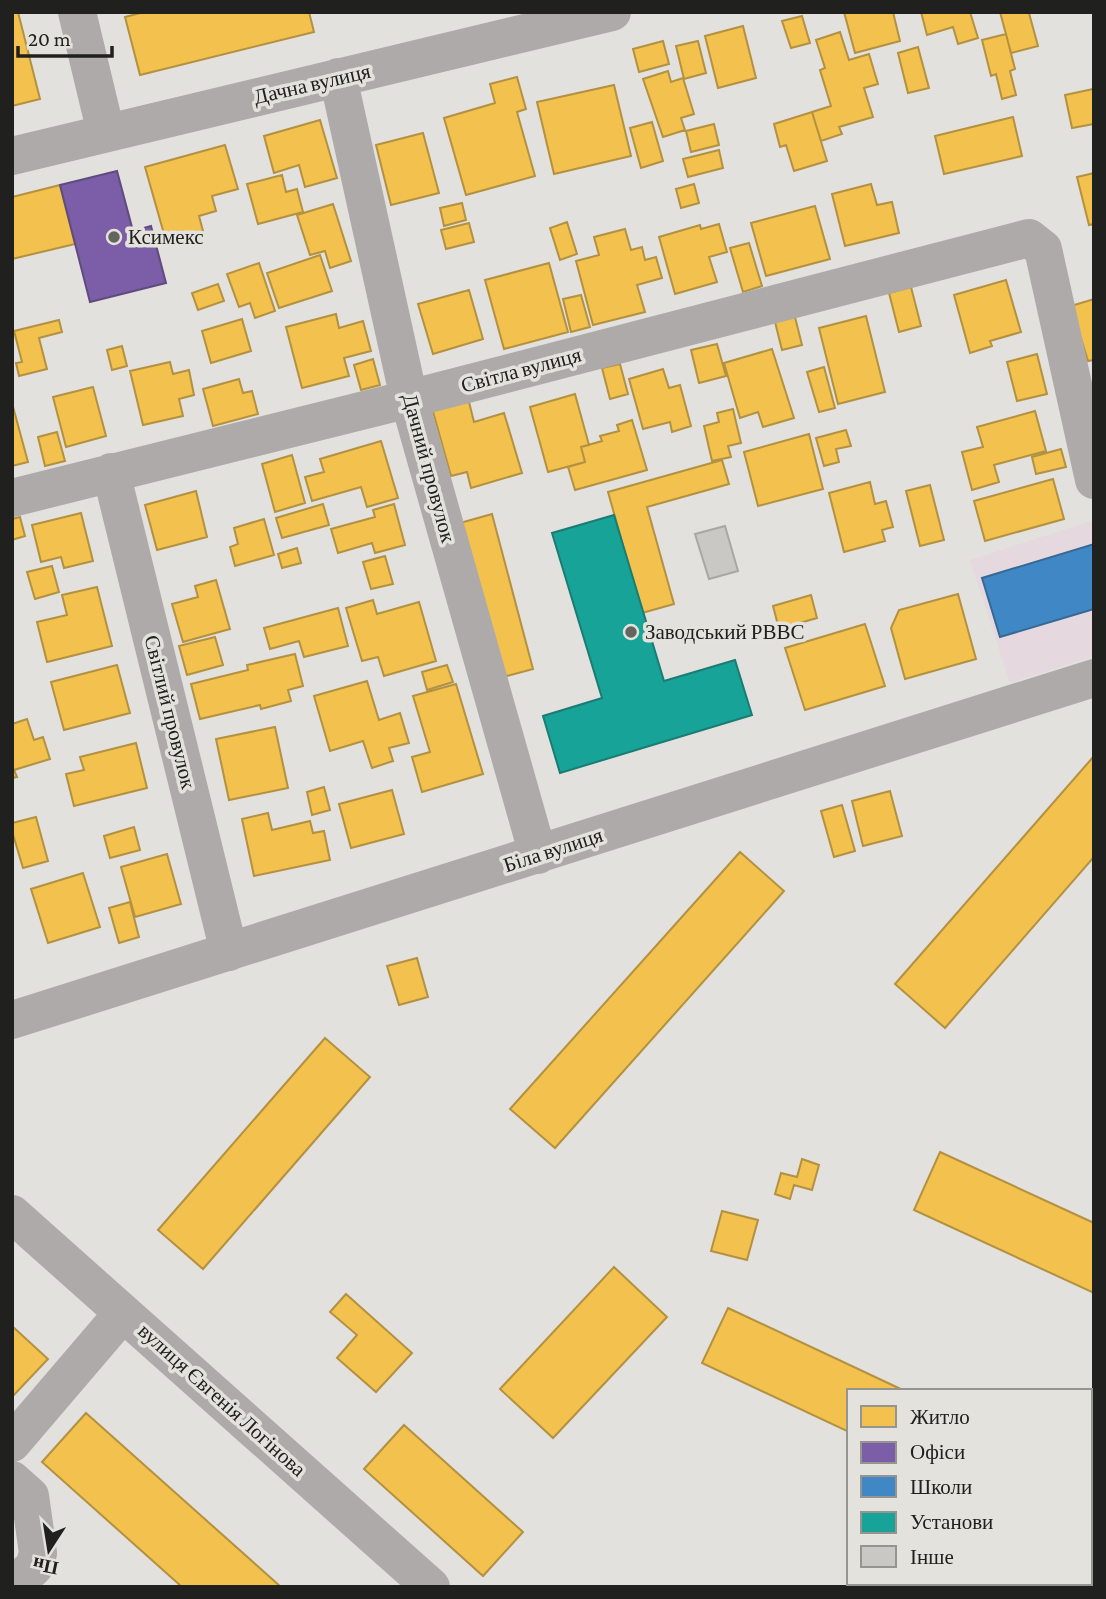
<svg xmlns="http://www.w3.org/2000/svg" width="1106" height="1599" font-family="'Crimson Pro',serif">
<rect width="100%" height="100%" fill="#e2e1dd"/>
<!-- education -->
<path fill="#e5d8de" d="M1094,520V656L1010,683L970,560Z"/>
<!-- homes -->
<path fill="#f2c14e" stroke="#b39140" stroke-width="2" d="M12,12H18L40,99L12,106Z
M144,12H309L314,32L140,75L125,17Z
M844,12H893L900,41L855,53Z
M921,12H970L978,38L958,44L953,27L927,35Z
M1000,12H1034L1029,13L1038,46L1011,53Z
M802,16L810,43L791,48L782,21Z
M743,26L756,78L718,88L705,36Z
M840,32L849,60L869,54L878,84L864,88L873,117L839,127L842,134L821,141L812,112L831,106L820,70L825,68L816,40Z
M1006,34L1015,69L1010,71L1016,95L1002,99L996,74L991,76L982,40Z
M663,41L669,64L639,72L633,49Z
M698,41L706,73L684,79L676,46Z
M918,47L929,88L908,93L898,53Z
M668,71L671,82L683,78L694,114L681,118L685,130L663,137L643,79Z
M517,77L526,109L517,112L535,176L466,195L444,118L495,103L490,84Z
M614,85L631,156L554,174L537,102Z
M1093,89L1094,124L1072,128L1065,95Z
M812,112L827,161L794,171L786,145L780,147L774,124Z
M1013,117L1022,156L944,174L935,136Z
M320,120L337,178L305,187L299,165L274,173L264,136Z
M652,122L663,161L641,168L630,128Z
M714,124L719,145L691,152L686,131Z
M423,133L439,193L391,205L376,145Z
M225,145L238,189L212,196L216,211L199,216L203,231L166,241L145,167Z
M719,150L723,168L688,177L683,159Z
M1094,173V224L1089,225L1077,177Z
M282,175L286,192L297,189L303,212L258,224L247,184Z
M694,184L699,203L681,208L676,189Z
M871,184L877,205L892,202L899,233L845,246L832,194Z
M60,185L75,244L12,259V197Z
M462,203L466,220L444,226L440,208Z
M333,204L351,261L330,268L325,251L310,255L297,215Z
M815,206L830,259L766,276L751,223Z
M567,222L577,254L560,260L550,228Z
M469,223L474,242L446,249L441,230Z
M719,224L727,252L709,257L717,282L675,294L659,237L700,225L701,229Z
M625,229L631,250L642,247L645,260L656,257L662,278L637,285L645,312L593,325L576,261L599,255L594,237Z
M749,243L762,286L743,292L730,248Z
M320,255L332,291L279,308L267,273Z
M259,263L275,311L255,318L250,303L239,307L227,274Z
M549,263L568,332L504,349L485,280Z
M1006,280L1021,332L990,341L992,346L970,353L954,295Z
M218,284L224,301L198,310L192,293Z
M911,287L921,326L899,332L889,293Z
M469,290L483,339L433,354L418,304Z
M581,295L590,327L571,332L563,299Z
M1094,299V360L1088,361L1071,306Z
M336,314L339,328L363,321L371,351L344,358L349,376L302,388L286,327Z
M866,316L885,392L838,404L819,328Z
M795,317L802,345L782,350L775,322Z
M242,319L251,351L211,363L202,331Z
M59,320L62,332L39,338L47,369L19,376L16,363L22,362L14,331Z
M717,344L726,376L699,383L691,350Z
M122,346L127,366L112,370L107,350Z
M772,349L794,418L763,427L758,412L740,418L724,363Z
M1037,354L1047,394L1017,401L1007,362Z
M373,359L380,385L361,390L354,365Z
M170,362L173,374L189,370L194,395L179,399L183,416L143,425L130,371Z
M620,364L628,394L610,399L602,368Z
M824,367L835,408L819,412L807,372Z
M663,369L669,388L680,385L691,426L672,432L670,422L643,429L629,379Z
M239,379L243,393L252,391L258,414L213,426L203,389Z
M93,387L106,436L66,447L53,397Z
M575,394L589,445L581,447L585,462L548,472L530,407Z
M468,398L474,422L504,413L522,473L471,488L467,472L451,476L432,408Z
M12,403L28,462L12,466Z
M733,409L741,443L728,446L731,457L712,461L704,426L719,422L717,413Z
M1035,411L1046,451L994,465L999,482L972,490L962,452L983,447L977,427Z
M632,420L647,470L575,490L568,467L585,462L581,447L602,441L600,436L619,431L617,425Z
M846,430L851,446L836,449L839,462L824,466L816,438Z
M57,432L65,461L45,466L38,437Z
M809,434L823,489L758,506L744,452Z
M381,441L398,498L367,507L361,487L312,501L305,477L324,472L320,459Z
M1061,449L1066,467L1036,474L1032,457Z
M292,455L305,503L275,512L262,464Z
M722,460L729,484L647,507L674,604L642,613L608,492Z
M1053,479L1064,519L985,541L974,501Z
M870,482L875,504L886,501L893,527L882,530L885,541L844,552L829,493Z
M930,485L944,540L920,546L906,491Z
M196,491L207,537L157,550L145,505Z
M323,504L329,525L282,538L276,518Z
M394,504L405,545L375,553L372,543L338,553L331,529L375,517L373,510Z
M81,513L93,561L64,568L61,557L41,562L32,525Z
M492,514L533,669L503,677L460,523Z
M20,517L25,536L12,540V519Z
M264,519L274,555L235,566L230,547L238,544L234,528Z
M297,548L301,563L282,568L278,554Z
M385,556L393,584L371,589L363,562Z
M52,566L59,592L35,599L27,572Z
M216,580L230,629L183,642L172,604L198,597L195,586Z
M97,587L112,646L47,662L37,622L67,615L62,595Z
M958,594L976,659L905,679L891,628L899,610Z
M811,595L817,618L779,629L773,606Z
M373,600L377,614L419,602L436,661L384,676L378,657L362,661L346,608Z
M338,608L348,646L304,657L299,641L270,649L264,628Z
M865,624L885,686L805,710L785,648Z
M215,637L223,665L187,675L179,646Z
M295,654L303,686L288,690L291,701L261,709L260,705L200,719L191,684L248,670L247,665Z
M117,665L130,713L64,730L51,682Z
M447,665L453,682L427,690L422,672Z
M367,681L379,720L400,713L409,743L389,748L393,761L372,768L363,741L330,751L314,696Z
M456,684L483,774L422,792L412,757L430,752L413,696Z
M27,719L34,740L43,737L50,759L14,770L17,777L12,778V724Z
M275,727L288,788L229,800L216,739Z
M136,743L147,788L74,806L66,774L84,770L80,757Z
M1094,756V857L945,1028L895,984Z
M324,787L330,810L312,815L307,792Z
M392,790L404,834L351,848L339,804Z
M890,791L902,836L863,846L852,801Z
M842,805L855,851L834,857L821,811Z
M268,813L272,830L310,821L313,833L324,831L330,860L254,876L242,819Z
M36,817L48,861L23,868L12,831V823Z
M134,827L140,850L110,858L104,836Z
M740,852L784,891L555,1148L510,1109Z
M167,854L181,904L135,917L121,867Z
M83,873L100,927L48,943L31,889Z
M130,902L139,937L119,943L109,908Z
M417,958L428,997L399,1005L387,966Z
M325,1038L370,1077L203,1269L158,1230Z
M940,1152L1094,1223V1293L914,1210Z
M802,1159L819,1165L812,1190L794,1185L790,1199L775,1194L781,1173L797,1177Z
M722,1211L758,1220L747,1260L711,1251Z
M614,1267L667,1317L553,1438L500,1389Z
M346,1294L412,1353L376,1392L337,1358L357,1335L330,1312Z
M728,1308L905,1391H849V1432L702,1363Z
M12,1326L48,1359L12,1397Z
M86,1413L281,1587H182L42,1462Z
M404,1425L523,1532L483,1576L364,1469Z"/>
<!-- offices -->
<path fill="#7b5ea7" stroke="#604b7e" stroke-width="2" d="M117,171L133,231L151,226L166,283L90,302L60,185Z"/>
<!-- schools -->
<path fill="#3f88c5" stroke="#366993" stroke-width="2" d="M1094,544V609L1000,637L982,578Z"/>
<!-- public -->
<path fill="#17a398" stroke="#1a7c73" stroke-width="2" d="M614,515L664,681L735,660L752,715L560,773L543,716L602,698L552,533Z"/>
<!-- building -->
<path fill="#c9c8c5" stroke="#a7a7a4" stroke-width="2" d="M725,526L738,571L709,579L695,534Z"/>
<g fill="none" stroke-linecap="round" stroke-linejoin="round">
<!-- minor -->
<path stroke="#afaaaa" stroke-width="38" d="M77,12L106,133
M338,77L409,399L538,855
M12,156L612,12
M111,472L229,952
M12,498L409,399L1029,238L1043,249L1094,480
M12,1020L1094,678
M12,1214L431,1587
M12,1443L123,1313
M12,1480L30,1496L38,1553L34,1567L12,1586"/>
</g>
<!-- markers -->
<g fill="#646461" stroke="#e3e2dc" stroke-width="2.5">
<circle cx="114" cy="237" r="7"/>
<circle cx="631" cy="632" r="7"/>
</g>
<g text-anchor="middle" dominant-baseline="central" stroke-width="7" stroke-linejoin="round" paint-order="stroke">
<!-- street labels -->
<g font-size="21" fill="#20201e" stroke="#e3e2dc">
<text transform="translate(312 84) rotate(-13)">Дачна вулиця</text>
<text transform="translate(521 370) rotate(-15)">Світла вулиця</text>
<text transform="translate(429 468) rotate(75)">Дачний провулок</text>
<text transform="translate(170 712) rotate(76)">Світлий провулок</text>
<text transform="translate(553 850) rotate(-18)">Біла вулиця</text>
<text transform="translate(222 1400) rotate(42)">вулиця Євгенія Логінова</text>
</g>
<!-- poi labels -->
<g font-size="21" fill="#20201e" stroke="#e3e2dc" text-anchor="start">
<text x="128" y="237">Ксимекс</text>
<text x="645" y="632">Заводський РВВС</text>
</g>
</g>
<!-- border -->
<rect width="1106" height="1599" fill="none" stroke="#20201e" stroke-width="28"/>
<!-- legend -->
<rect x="847" y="1389" width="245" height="196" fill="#e3e2dc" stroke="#959490" stroke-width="2"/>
<rect x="861" y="1406" width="35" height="21" fill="#f2c14e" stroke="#959490" stroke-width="2"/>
<text x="910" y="1424" font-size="21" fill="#20201e">Житло</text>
<rect x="861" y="1442" width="35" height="21" fill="#7b5ea7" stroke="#959490" stroke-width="2"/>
<text x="910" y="1459" font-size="21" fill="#20201e">Офіси</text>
<rect x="861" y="1476" width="35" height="21" fill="#3f88c5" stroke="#959490" stroke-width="2"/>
<text x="910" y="1494" font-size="21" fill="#20201e">Школи</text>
<rect x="861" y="1512" width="35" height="21" fill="#17a398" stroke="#959490" stroke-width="2"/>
<text x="910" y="1529" font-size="21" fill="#20201e">Установи</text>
<rect x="861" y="1546" width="35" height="21" fill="#c9c8c5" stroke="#959490" stroke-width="2"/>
<text x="910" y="1564" font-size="21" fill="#20201e">Інше</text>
<!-- north arrow -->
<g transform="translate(49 1550) rotate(192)" stroke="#e3e2dc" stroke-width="5" paint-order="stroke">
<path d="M0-5L12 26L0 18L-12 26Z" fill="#20201e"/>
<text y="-10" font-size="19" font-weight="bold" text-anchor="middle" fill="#20201e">Пн</text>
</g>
<!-- scale -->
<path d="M18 46v10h94v-10" fill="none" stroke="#20201e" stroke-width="3.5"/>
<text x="28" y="46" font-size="21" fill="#20201e" stroke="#e3e2dc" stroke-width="5" paint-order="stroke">20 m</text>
</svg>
